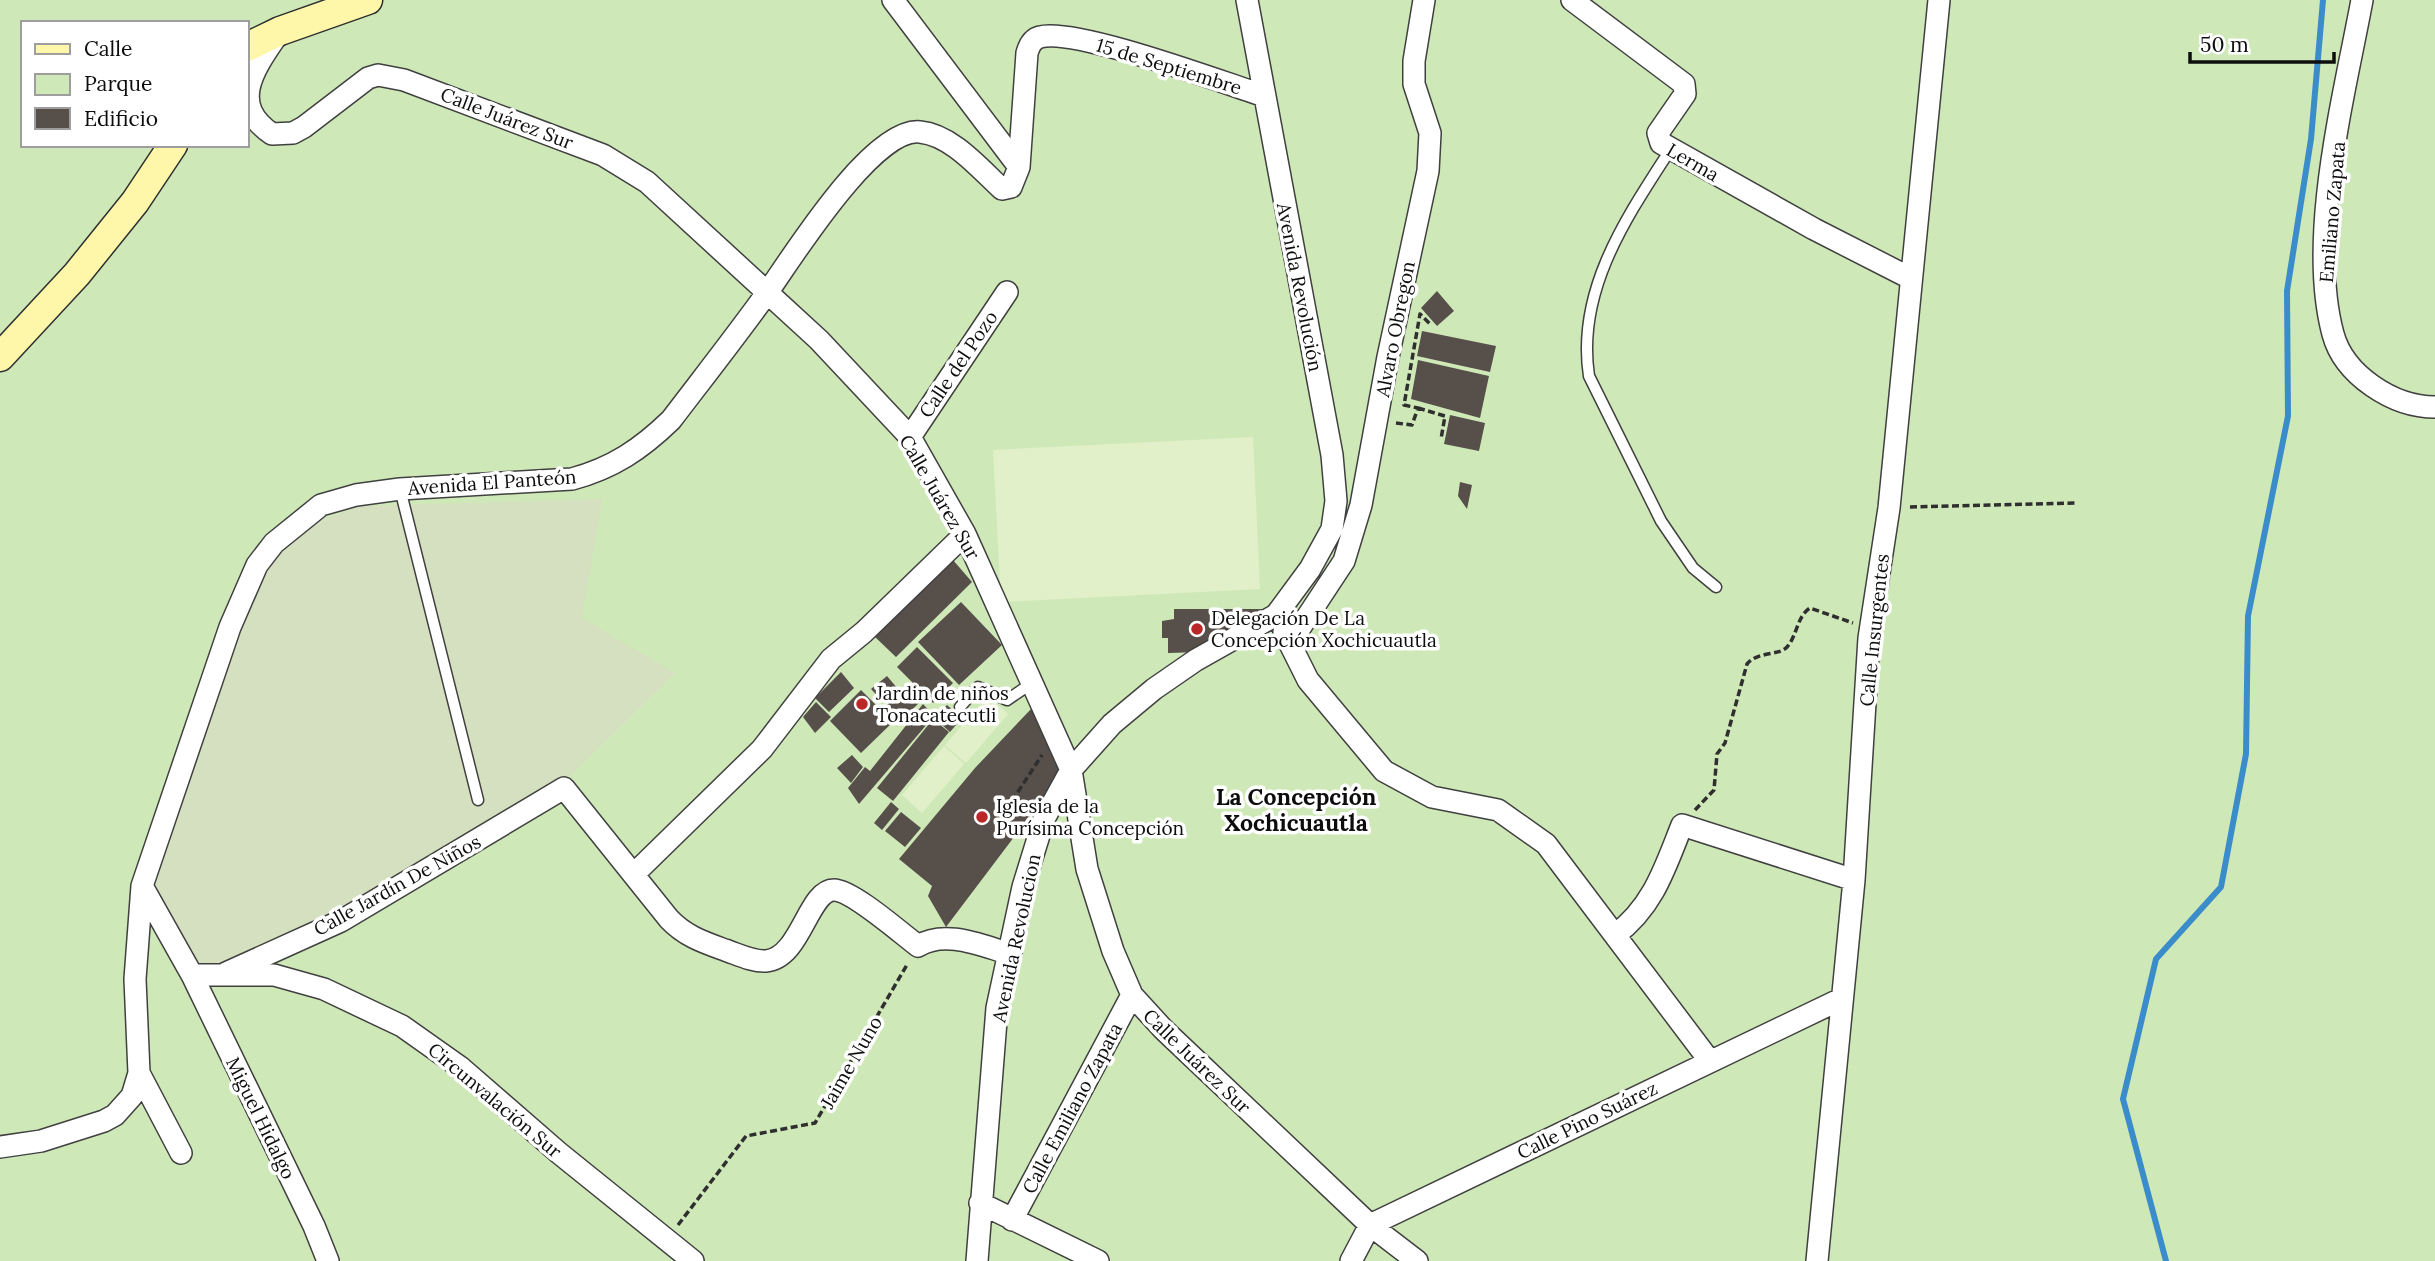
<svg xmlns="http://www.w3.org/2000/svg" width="2435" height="1261" font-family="Lora,serif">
<rect width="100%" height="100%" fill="#fffced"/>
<!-- green -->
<path fill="#cfe8b8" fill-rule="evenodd" d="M0,0H2435V1261H0ZM23,23H247V145H23Z"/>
<!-- cemetery -->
<path fill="#d4e0bf" d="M602,499L582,618L675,673L558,788L422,873L207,975L180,966L147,874L258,577L285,547L316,522L359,506Z"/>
<!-- pitch -->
<path fill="#e1f0c9" d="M1253,437L1260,589L1001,602L993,450Z
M988,696L1008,714L966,763L945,745Z
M944,746L964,764L922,813L902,795Z"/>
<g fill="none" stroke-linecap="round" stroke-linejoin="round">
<!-- stream -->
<path stroke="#3b8ccb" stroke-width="6" d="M2166,1261L2123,1099L2156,959L2221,887L2246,754L2248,616L2288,416L2287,291L2311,139L2323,0"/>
</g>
<!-- building -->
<path fill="#564f4a" d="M1437,291L1454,311L1437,326L1421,308Z
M1422,331L1496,346L1490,372L1417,356Z
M1418,360L1489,376L1480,418L1411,399Z
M1450,415L1485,423L1479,451L1444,444Z
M1460,482L1472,485L1467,509L1458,496Z
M953,560L972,582L896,657L875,637Z
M961,602L1002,645L959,685L918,642Z
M1174,609H1266L1201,652L1168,653V638H1162V621L1174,619Z
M917,647L953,683L933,703L897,667Z
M841,672L854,688L829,712L815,698Z
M887,676L898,689L883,702L871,689Z
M904,688L919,703L897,724L883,709Z
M861,690L893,722L861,753L830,721Z
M816,702L831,717L815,733L803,717Z
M923,704L934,716L859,804L848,788L865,767L870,771Z
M947,705L962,718L950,732L934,718Z
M1031,709L1061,775L946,927L928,896L932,886L899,859L975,768Z
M933,719L949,732L893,801L877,788Z
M852,755L863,767L851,783L837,768Z
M891,802L899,809L882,830L874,823Z
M901,812L921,828L905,847L885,831Z"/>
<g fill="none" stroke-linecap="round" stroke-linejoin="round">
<!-- service casing -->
<g stroke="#404040" stroke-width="13">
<path id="service" d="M1670,150C1626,218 1576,291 1589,376L1661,521L1693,568L1716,587
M400,489L478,800
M960,707L978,687L1007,700L1032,683"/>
</g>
<!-- minor casing -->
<g stroke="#404040" stroke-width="24">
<path id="minor" d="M893,0L1019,167
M1572,0L1684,84L1685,94L1658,133L1661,143L1814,229L1910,278
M2362,0C2344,97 2307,238 2333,334C2344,375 2393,407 2435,407
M280,31C257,65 226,103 272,134L293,133L304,127L368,78L378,75L404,80L603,155L647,182L819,340L910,437L965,534L1071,770L1087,869L1113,951L1132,995L1163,1029L1370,1225L1417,1261
M910,437L1007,292
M1284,632L1308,680L1384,771L1432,797L1498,810L1546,844L1709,1060
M1290,643L1344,561L1361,505L1388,357L1428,171L1430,133L1414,84V61L1424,0
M634,874L762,749L831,659L864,632L965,534
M142,886L192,975L314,1226L328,1261
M1615,935C1653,907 1665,868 1682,825L1854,880
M226,973L341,921L564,788L669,919C685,936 703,942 725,950C737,954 753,962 766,961C801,958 808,890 834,890C852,890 902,934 918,946C946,929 982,946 1011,954
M192,975H274L324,989L402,1026L460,1067L559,1153L693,1261
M139,1073L181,1153
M0,1147L41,1141L104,1121L115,1115L132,1096L139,1073L135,979L142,886L230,627L257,565L274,543L321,505L356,495L400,489L572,479C613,468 641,449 671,420C703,378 736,336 767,293C793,256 873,127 920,132C952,135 980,169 1002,189L1011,187L1019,167L1027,53C1029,46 1032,39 1040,37C1074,27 1224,83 1265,96
M980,1203L1098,1261
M1012,1220L1132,995
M977,1261L997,1008L1023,887L1044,819L1071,770L1112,724L1154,689L1196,660L1276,615L1310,569L1332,529L1336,501L1332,455L1247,0
M1351,1261L1370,1225L1841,999
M1817,1261L1854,880L1869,638L1889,508L1939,0"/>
</g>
<!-- secondary casing -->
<g stroke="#2f2f2f" stroke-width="31">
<path id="secondary" d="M247,47L280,31L368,0
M0,357L77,274L135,202L173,145"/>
</g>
<!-- path -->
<path stroke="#2f2f2f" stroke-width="3.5" stroke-dasharray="7 3.5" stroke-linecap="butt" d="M1418,408L1445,416L1441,439
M1396,423L1412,425L1418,408L1404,405L1420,314L1431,325
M1910,507L2075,503
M1012,801L1042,755
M1695,810L1714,790L1717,754L1725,743L1747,664C1758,651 1779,656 1787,647C1797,636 1797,616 1810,608L1853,623
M678,1225L746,1136L815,1123L908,963"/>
<!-- service -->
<use href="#service" stroke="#fff" stroke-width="10"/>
<!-- minor -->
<use href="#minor" stroke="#fff" stroke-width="21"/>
<!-- secondary -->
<use href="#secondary" stroke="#fef7aa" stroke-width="28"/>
</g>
<!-- markers -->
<g fill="#bb2729" stroke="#fff" stroke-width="2.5">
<circle cx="1197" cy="629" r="7"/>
<circle cx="862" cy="704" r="7"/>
<circle cx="982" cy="817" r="7"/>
</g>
<g text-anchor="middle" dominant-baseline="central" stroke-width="7" stroke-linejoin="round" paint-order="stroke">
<!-- street labels -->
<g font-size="19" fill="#0d0d0d" stroke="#fff">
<text transform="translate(1169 66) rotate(17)">15 de Septiembre</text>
<text transform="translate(507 118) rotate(21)">Calle Juárez Sur</text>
<text transform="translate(1693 162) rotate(30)">Lerma</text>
<text transform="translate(2332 212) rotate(-85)">Emiliano Zapata</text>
<text transform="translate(1300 287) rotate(79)">Avenida Revolución</text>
<text transform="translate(1395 329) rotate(-79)">Alvaro Obregon</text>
<text transform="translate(958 364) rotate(-56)">Calle del Pozo</text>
<text transform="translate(492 482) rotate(-4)">Avenida El Panteón</text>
<text transform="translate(940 497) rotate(60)">Calle Juárez Sur</text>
<text transform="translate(1874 630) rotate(-84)">Calle Insurgentes</text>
<text transform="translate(397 885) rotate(-29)">Calle Jardín De Niños</text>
<text transform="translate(1016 938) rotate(-78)">Avenida Revolucion</text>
<text transform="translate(1197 1061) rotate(44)">Calle Juárez Sur</text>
<text transform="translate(851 1062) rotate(-60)">Jaime Nuno</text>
<text transform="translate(495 1100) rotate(40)">Circunvalación Sur</text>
<text transform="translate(1072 1108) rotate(-62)">Calle Emiliano Zapata</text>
<text transform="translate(261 1118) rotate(64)">Miguel Hidalgo</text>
<text transform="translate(1587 1120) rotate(-26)">Calle Pino Suárez</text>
</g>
<!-- poi labels -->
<g font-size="19" fill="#0d0d0d" stroke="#fff" text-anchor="start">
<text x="1211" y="618">Delegación De La<tspan x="1211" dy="22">Concepción Xochicuautla</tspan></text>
<text x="876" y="693">Jardin de niños<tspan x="876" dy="22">Tonacatecutli</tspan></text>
<text x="996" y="806">Iglesia de la<tspan x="996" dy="22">Purísima Concepción</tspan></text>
</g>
<!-- quarter labels -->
<g font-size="23" font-weight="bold" fill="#0d0d0d" stroke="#fff">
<text x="1296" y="796">La Concepción<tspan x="1296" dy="26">Xochicuautla</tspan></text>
</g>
</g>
<!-- legend -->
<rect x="21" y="21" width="228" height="126" fill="#ffffff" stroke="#9e9e9e" stroke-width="2"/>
<rect x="35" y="44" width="35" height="10" fill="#fef7aa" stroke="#9e9e9e" stroke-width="2"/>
<text x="84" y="56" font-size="21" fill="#0d0d0d">Calle</text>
<rect x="35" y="74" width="35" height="21" fill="#cfe8b8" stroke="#9e9e9e" stroke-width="2"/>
<text x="84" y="91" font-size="21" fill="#0d0d0d">Parque</text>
<rect x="35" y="108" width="35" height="21" fill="#564f4a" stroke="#9e9e9e" stroke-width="2"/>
<text x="84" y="126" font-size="21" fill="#0d0d0d">Edificio</text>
<!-- scale -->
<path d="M2190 52v10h144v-10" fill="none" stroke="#0d0d0d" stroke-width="3.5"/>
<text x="2200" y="52" font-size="21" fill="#0d0d0d" stroke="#ffffff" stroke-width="5" paint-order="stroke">50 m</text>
</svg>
